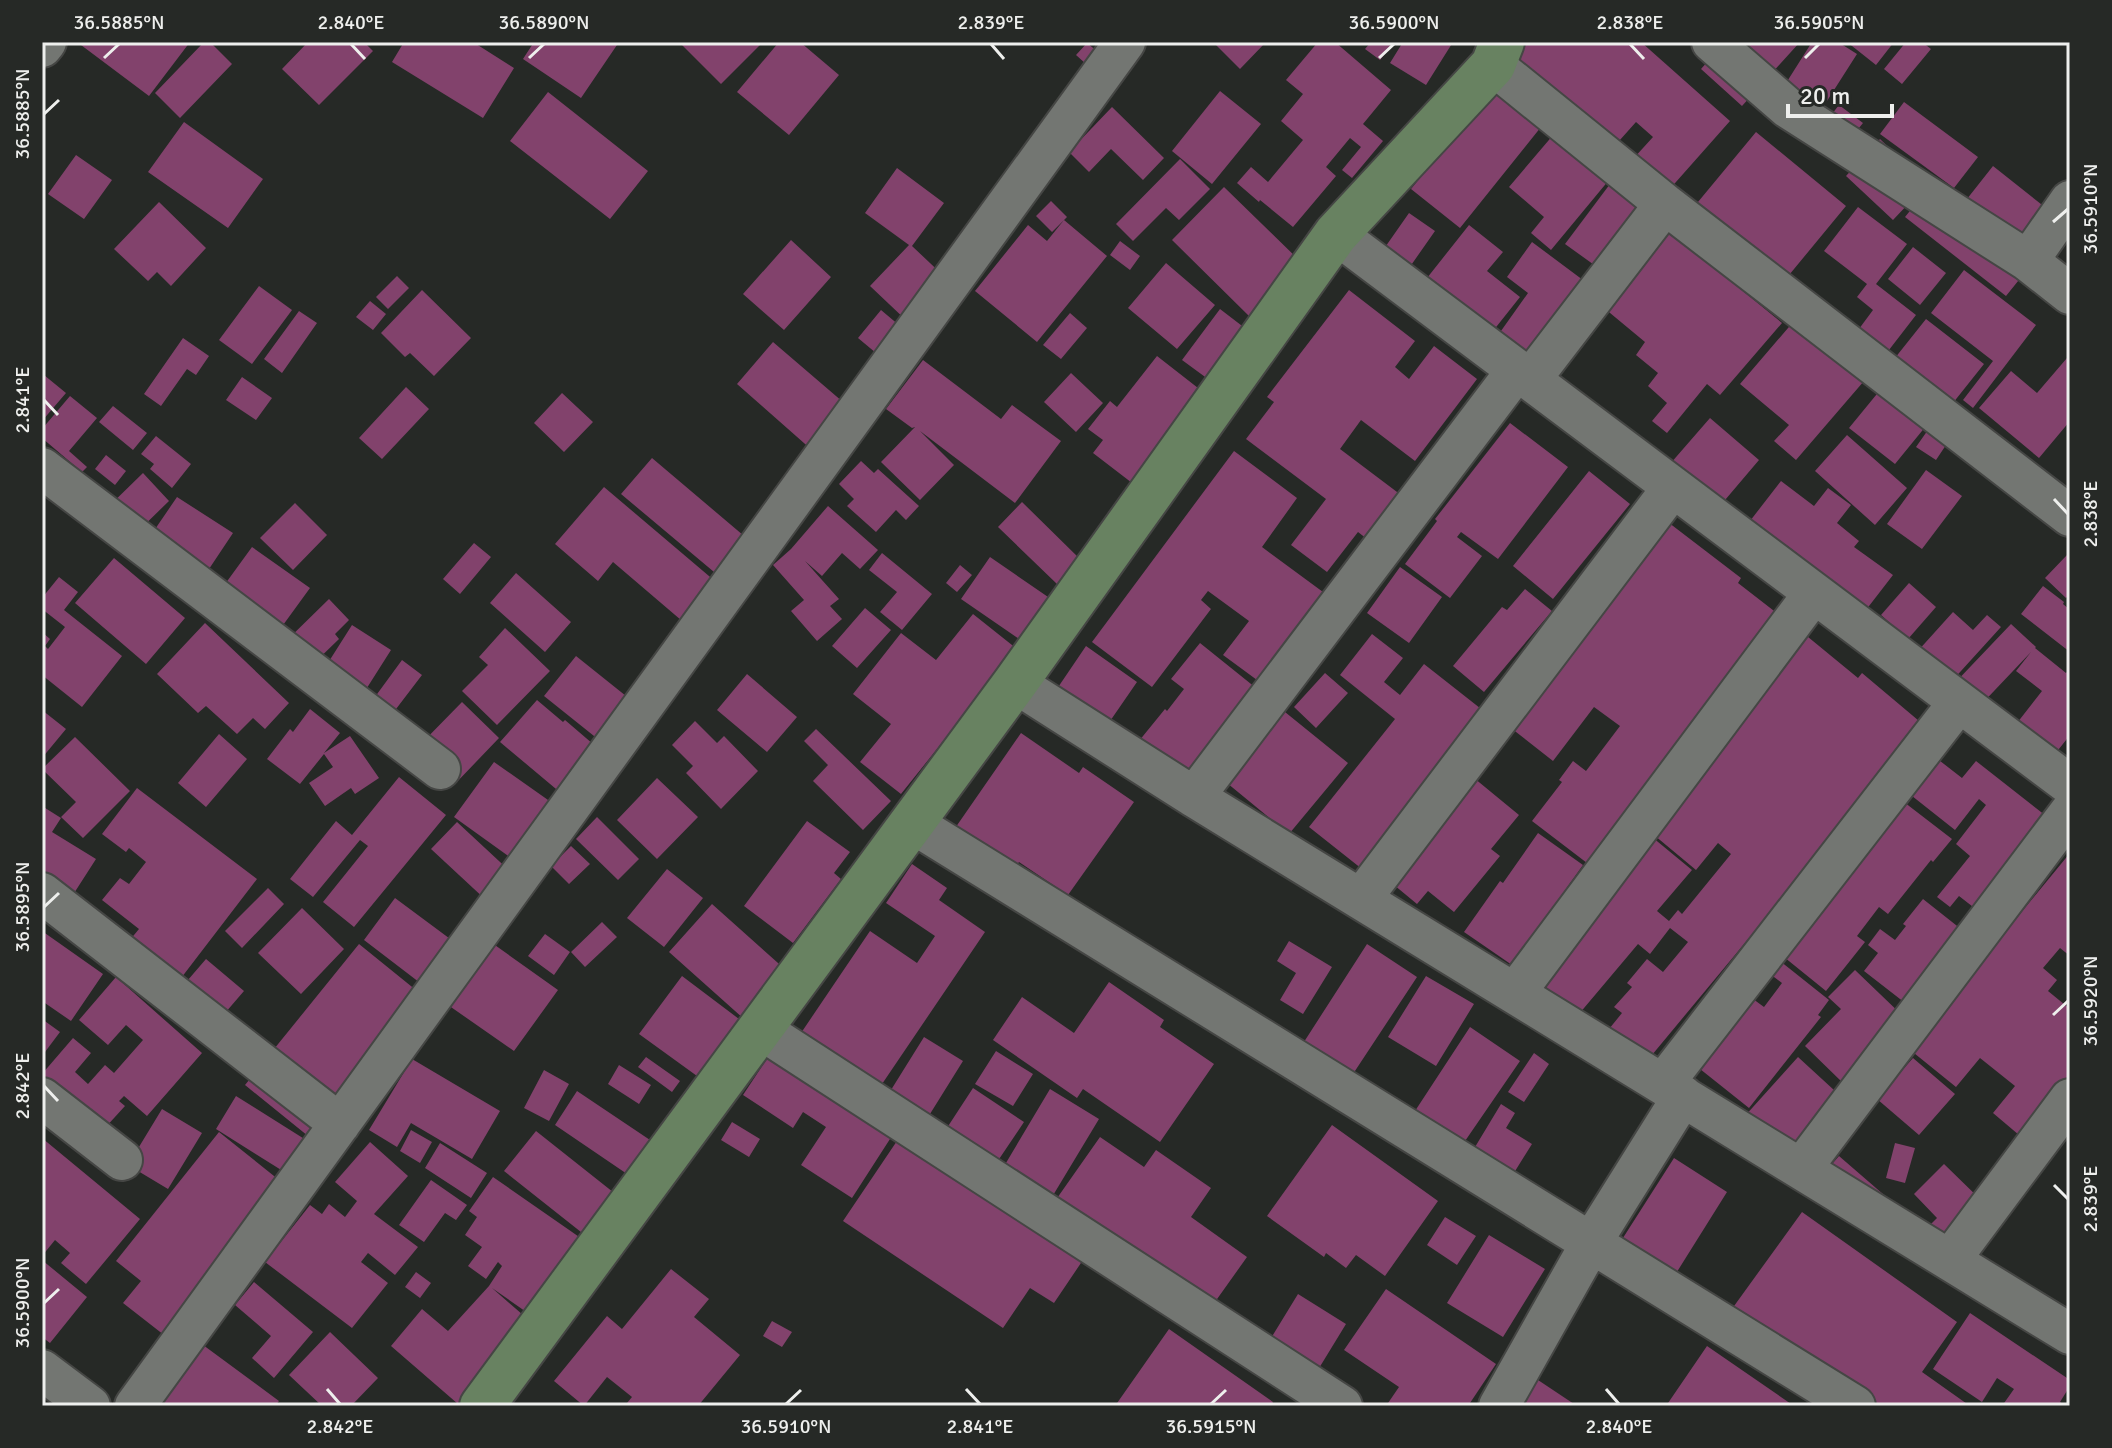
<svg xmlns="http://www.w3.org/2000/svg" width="2112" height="1448" font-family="Signika,sans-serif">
<rect width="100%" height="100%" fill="#262926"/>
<!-- building -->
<path fill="#82426c" d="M77,42H190L149,96Z
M204,42H210L232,64L180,118L155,93Z
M308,42H364L373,51L319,105L282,69Z
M404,42H473L514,68L483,118L392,62Z
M534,42H619L581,98L523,59Z
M679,42H763L721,84Z
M779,42H800L839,75L789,135L737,92Z
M1213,42H1266L1240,69Z
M1318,42H1335L1391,90L1363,124L1383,141L1352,178L1342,170L1361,147L1350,138L1326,167L1336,176L1293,227L1260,200L1259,202L1237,183L1251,167L1268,182L1303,140L1281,121L1303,94L1286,80Z
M1371,42H1394L1380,60L1365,49Z
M1403,42H1453L1426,85L1390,63Z
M1506,42H1641L1730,121L1668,191L1633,159L1653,137L1636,122L1603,159L1490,60Z
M1725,42H1800L1742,106L1701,69Z
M1812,42H1838L1857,54L1804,137L1767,113Z
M1847,42H1894L1876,65Z
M1906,42H1922L1931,49L1902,84L1884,69Z
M1087,43L1098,52L1086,64L1076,55Z
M1480,79L1541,127L1460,228L1411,189L1447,144Z
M1220,91L1261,124L1212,184L1172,151Z
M548,92L648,171L610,219L510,141Z
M1904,102L1978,157L1954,188L1880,134Z
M1839,105L1863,123L1833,160L1810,142Z
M1112,107L1164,158L1143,180L1111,149L1089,172L1069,152Z
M184,122L263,179L228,228L148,172Z
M1756,132L1846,206L1780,286L1693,208Z
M1554,134L1609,180L1551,250L1531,233L1544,217L1509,187Z
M1880,139L1927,184L1893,220L1846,176Z
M76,155L112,180L84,219L48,194Z
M1180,159L1210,189L1179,220L1166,208L1133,241L1116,224Z
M1993,166L2065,223L2006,296L1905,217L1934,181L1963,204Z
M897,168L944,203L912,246L948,280L908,322L870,286L909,245L865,213Z
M1613,180L1645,203L1597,267L1565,244Z
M1224,187L1302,263L1249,316L1172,240Z
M1051,201L1067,217L1052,232L1036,216Z
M159,202L206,248L171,286L157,272L148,281L114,249Z
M1858,207L1907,244L1876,284L1916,315L1882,359L1853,337L1873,310L1857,297L1867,284L1824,251Z
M1409,213L1435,231L1407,271L1381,253Z
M1064,220L1107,256L1037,342L975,291L1028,225L1047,241Z
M1469,225L1503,252L1487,271L1520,297L1493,331L1427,278Z
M1662,225L1782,323L1720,395L1707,384L1667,433L1652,421L1667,403L1648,386L1658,373L1636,355L1645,342L1598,303Z
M791,240L831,277L784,330L743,294Z
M1120,241L1140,256L1130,270L1110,255Z
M1532,242L1591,286L1532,365L1496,338L1528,293L1507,277Z
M1913,247L1946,273L1920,305L1888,279Z
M1166,263L1215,305L1177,349L1128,308Z
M1964,270L2036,325L1973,408L1963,400L1993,361L1931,313Z
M397,276L409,288L388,309L376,297Z
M259,286L292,310L252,364L219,340Z
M422,290L471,338L434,376L410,353L405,357L381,333Z
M1349,290L1415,341L1395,367L1409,379L1434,346L1477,379L1415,461L1361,420L1340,449L1401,495L1367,539L1358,532L1327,572L1291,545L1326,499L1246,439L1274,402L1267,397Z
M370,301L386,314L373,330L356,317Z
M1220,309L1250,332L1212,382L1182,360Z
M881,310L906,331L882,358L858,338Z
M299,311L317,323L282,373L264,359Z
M1070,313L1087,328L1061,359L1043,345Z
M1926,319L1984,364L1945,413L1887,368Z
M1794,321L1864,381L1796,460L1774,441L1789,425L1740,384Z
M183,338L209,356L196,375L187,369L161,406L144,394Z
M773,342L850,408L813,451L737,384Z
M1157,356L1207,395L1136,486L1093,453L1103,440L1088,429L1110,401L1117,407Z
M2067,358L2070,361V421L2039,458L1979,408L2011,371L2037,393Z
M923,360L1001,419L1012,405L1061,441L1015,503L920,431L954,465L920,500L881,462L915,427L912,428L886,409Z
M1071,373L1103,403L1076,432L1044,402Z
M44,375L66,393L42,421V377Z
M242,377L272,398L256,420L226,400Z
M406,387L429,409L382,459L359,438Z
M1881,389L1926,426L1895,464L1849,428Z
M562,393L593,422L564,452L534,423Z
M70,396L97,418L69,451L87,467L82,472L42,438V429Z
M113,406L147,433L133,450L99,422Z
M1710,418L1759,460L1714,513L1670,464Z
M1510,423L1568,467L1498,559L1461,532L1457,537L1482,556L1450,598L1405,564L1437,521L1435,519Z
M1930,427L1950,439L1936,460L1916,447Z
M1847,435L1907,488L1875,525L1815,471Z
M156,436L191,464L172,488L150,469L154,464L141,454Z
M1234,451L1297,498L1262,547L1323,592L1257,680L1223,655L1249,621L1208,591L1201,600L1211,609L1152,687L1092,642Z
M106,455L126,471L115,485L95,469Z
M652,458L750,541L720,577L621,494Z
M861,461L874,473L878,469L919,506L906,520L896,510L876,532L847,506L854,499L839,484Z
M1926,470L1962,496L1922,549L1887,524Z
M1589,471L1630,504L1553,599L1513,566Z
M143,473L169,501L127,542L101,514Z
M1781,481L1814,506L1828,488L1851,505L1837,523L1859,541L1854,547L1893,575L1859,619L1793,568L1802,557L1785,544L1777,556L1743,530Z
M604,487L729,593L695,632L613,562L598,581L555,544Z
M177,497L233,533L205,575L149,538Z
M1022,502L1081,560L1057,584L998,527Z
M295,503L327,535L293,570L260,538Z
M828,506L878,550L860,569L842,553L822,576L805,561L839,599L830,606L842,619L817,641L791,611L804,600L773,565L791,549Z
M1660,516L1741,578L1738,583L1778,614L1587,863L1532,821L1562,782L1559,780L1573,761L1586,771L1620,726L1594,707L1553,761L1502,721Z
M474,543L491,557L460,594L443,579Z
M252,547L310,588L270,643L212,602Z
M882,553L932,594L902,630L880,612L897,592L869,570Z
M2067,555L2070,559V594L2066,598L2045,578Z
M990,557L1051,599L1022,641L961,599Z
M114,558L185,618L146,664L75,603Z
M960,565L972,575L957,592L946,583Z
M1400,567L1442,597L1409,643L1367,613Z
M516,573L571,622L545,652L490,603Z
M59,577L78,592L64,610L122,656L82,707L42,675V632L50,639L45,646L48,649L65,627L42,609V598Z
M1909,583L1936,607L1908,639L1881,615Z
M2043,586L2064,602L2063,604L2070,610V652L2021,614Z
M1525,589L1552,611L1484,692L1453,666L1502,607L1507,610Z
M329,599L349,620L335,634L339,639L306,671L281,646Z
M865,608L891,630L857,668L832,646Z
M1953,612L1973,630L1987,615L2001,627L1941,693L1907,663Z
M973,614L1017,649L901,794L860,762L891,724L853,694L901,633L936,660Z
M205,623L289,703L265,729L253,718L237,734L206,706L198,713L157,674Z
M2011,624L2036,647L2035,648L2066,673L2070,669V735L2055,754L2017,723L2042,691L2016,671L2031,652L1976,710L1951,687Z
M352,625L391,650L358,702L319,677Z
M505,628L550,671L497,725L462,691L488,665L479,657Z
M1802,632L1858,678L1862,673L1925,726L1647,1061L1609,1029L1622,1013L1614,1007L1632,987L1627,983L1647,959L1663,972L1688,942L1670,928L1650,954L1638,944L1579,1014L1535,978L1652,837L1692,870L1657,911L1669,921L1678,910L1682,914L1731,854L1718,843L1696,870L1642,825Z
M1372,634L1403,658L1384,682L1400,695L1424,664L1485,712L1362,869L1309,827L1395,719L1340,675Z
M1200,643L1256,688L1176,788L1130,752L1165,709L1167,711L1184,689L1171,679Z
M1086,646L1137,682L1097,740L1046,705Z
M576,656L636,704L604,744L544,696Z
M402,660L422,675L380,730L361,716Z
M1325,673L1348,693L1316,728L1294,707Z
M747,674L797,717L767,752L717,710Z
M537,700L563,722L565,720L600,750L562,794L500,742Z
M462,702L499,738L453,786L415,750Z
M310,709L340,733L324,753L350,736L379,778L355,794L351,788L325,806L309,783L333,767L324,754L300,784L267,759L290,729L293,732Z
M42,710L66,729L42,758Z
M1285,712L1348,763L1289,834L1227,783Z
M695,721L717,743L724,736L758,771L721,809L686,773L693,766L672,745Z
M816,729L891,801L863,830L813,781L828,765L804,741Z
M1021,733L1079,773L1083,767L1134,802L1068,895L1019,862L1010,875L951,834Z
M219,734L247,759L206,807L178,783Z
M75,737L130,791L83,838L61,817L76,802L42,769Z
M1935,757L1962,778L1976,761L2050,819L1977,910L1959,896L1950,907L1937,897L1970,856L1956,844L1986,805L1979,799L1955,830L1907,792Z
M494,762L558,807L518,863L454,817Z
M399,777L446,815L354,927L323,902L368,846L360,840L313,897L290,879L336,821L352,835Z
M657,778L698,817L657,859L617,820Z
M1474,778L1519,815L1491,849L1500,856L1454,912L1428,891L1417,904L1388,880Z
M137,788L257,879L175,986L124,947L139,929L102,900L120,878L129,884L146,862L129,848L126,852L102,834Z
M1900,799L1952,839L1933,862L1931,860L1888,914L1879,907L1857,936L1865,942L1826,991L1779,953Z
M42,806L61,818L52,832L96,859L69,901L42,884Z
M597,817L639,859L618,880L576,839Z
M807,821L850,852L834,873L841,879L793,943L744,906Z
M457,822L513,874L487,901L431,849Z
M1538,833L1583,865L1512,965L1464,932L1500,881L1503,883Z
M571,846L590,864L569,884L551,866Z
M2070,853V956L2060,948L2043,968L2057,980L2048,991L2070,1009V1074L2019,1135L1993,1113L2015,1086L1980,1058L1956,1087L1909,1049Z
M912,864L947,888L939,900L985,932L880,1087L801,1033L870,931L917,963L935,936L886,903Z
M667,869L703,898L664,947L627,918Z
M268,888L284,904L242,948L225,931Z
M395,898L461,947L428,989L364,940Z
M1923,899L1966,933L1909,1006L1864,971L1878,953L1868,945L1880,929L1895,940L1906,926L1903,924Z
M712,904L787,971L744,1019L669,952Z
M302,908L344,949L301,994L258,953Z
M602,922L617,937L585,967L571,952Z
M42,931L103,974L71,1021L42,1001Z
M545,934L570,952L554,975L528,956Z
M1289,941L1332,967L1303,1014L1280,1000L1296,973L1277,961Z
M492,943L558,990L514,1051L448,1005Z
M359,944L422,995L308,1136L245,1085Z
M1367,944L1417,977L1351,1077L1302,1045Z
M206,959L244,991L213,1027L175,995Z
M1780,961L1829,1000L1818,1015L1821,1017L1749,1108L1695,1065L1749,996L1764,1007L1782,983L1770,974Z
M1855,970L1905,1018L1843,1083L1805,1046L1841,1009L1828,997Z
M682,976L739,1019L697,1076L639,1034Z
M1426,976L1474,1004L1436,1066L1388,1037Z
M116,977L202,1053L147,1116L124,1096L119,1101L125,1106L104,1129L42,1101V1074L73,1038L91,1053L75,1072L88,1084L105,1065L114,1073L143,1040L126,1025L108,1045L79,1020Z
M1109,982L1164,1020L1160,1027L1214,1064L1160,1142L1083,1089L1077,1098L993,1040L1022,997L1074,1033Z
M42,1019L60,1032L42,1056Z
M1470,1027L1520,1061L1463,1144L1415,1111Z
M924,1037L963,1061L920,1130L881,1106Z
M776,1045L899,1125L852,1198L801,1165L826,1127L803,1112L793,1128L743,1095Z
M996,1051L1033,1074L1013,1106L975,1084Z
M1534,1053L1549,1064L1524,1102L1508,1092Z
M646,1057L680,1081L672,1092L638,1067Z
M1798,1057L1847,1102L1793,1161L1744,1117Z
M1913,1058L1955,1094L1919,1135L1877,1099Z
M412,1059L500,1111L472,1159L411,1123L397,1147L369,1130Z
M619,1065L651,1085L639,1104L608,1084Z
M544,1070L569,1084L549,1121L524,1108Z
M973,1088L1024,1122L991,1171L941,1137Z
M1050,1089L1099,1119L1049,1202L1000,1173Z
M577,1091L653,1142L630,1176L555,1125Z
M236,1096L306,1140L286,1173L216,1129Z
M1501,1104L1515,1113L1506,1128L1532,1144L1512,1176L1472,1152Z
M162,1109L202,1133L168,1189L128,1165Z
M732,1122L760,1139L749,1157L721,1140Z
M1332,1125L1438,1201L1385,1276L1356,1255L1346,1268L1326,1253L1324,1257L1267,1216Z
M411,1130L432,1142L420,1163L400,1151Z
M536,1131L618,1196L586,1236L504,1171Z
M219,1132L284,1184L164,1335L123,1303L141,1281L116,1261Z
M901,1135L1085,1257L1054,1303L1030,1288L1003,1328L843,1221Z
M1100,1137L1144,1167L1156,1150L1211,1188L1191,1217L1247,1257L1205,1316L1048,1211Z
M42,1138L140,1219L86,1284L61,1263L70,1253L55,1240L42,1256Z
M370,1142L408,1176L374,1214L418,1247L395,1275L368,1253L361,1262L388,1283L352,1328L265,1262L310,1205L322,1214L329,1204L345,1217L357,1201L335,1182Z
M440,1143L487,1173L471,1198L425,1168Z
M1895,1143L1915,1148L1905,1183L1886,1178Z
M1839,1156L1891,1201L1826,1171Z
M1674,1158L1727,1192L1675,1275L1621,1241Z
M1944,1164L1984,1203L1937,1250L1921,1234L1937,1218L1914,1194Z
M493,1177L585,1241L532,1316L492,1288L530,1321L458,1404L391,1346L422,1309L448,1331L489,1286L502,1266L498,1262L486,1279L468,1266L482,1247L465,1235L477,1217L469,1211Z
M431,1180L467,1205L456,1220L445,1213L424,1242L399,1225Z
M1802,1212L1957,1322L1922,1372L1970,1406H1869L1729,1313Z
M1445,1217L1476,1236L1457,1265L1427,1245Z
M1489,1235L1545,1269L1503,1337L1447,1303Z
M42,1260L87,1297L50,1343L42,1337Z
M671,1269L709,1299L694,1317L740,1355L698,1406H630L627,1403L632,1397L607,1377L584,1406L554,1381L607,1316L622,1329Z
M416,1272L431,1283L420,1298L405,1287Z
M254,1282L313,1332L274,1378L252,1358L271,1336L235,1305Z
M1386,1289L1496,1364L1468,1406H1386L1399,1387L1344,1350Z
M1298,1294L1346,1324L1313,1378L1265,1348Z
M1970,1313L2070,1380V1386L2060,1402L2066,1406H2002L2014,1389L1997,1378L1982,1402L1933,1369Z
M772,1321L792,1332L782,1347L763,1336Z
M1169,1329L1273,1402L1271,1406H1115Z
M330,1332L378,1378L351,1406H322L289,1375Z
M199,1342L279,1401L275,1406H152Z
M1707,1346L1794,1406H1666Z
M1535,1378L1577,1406H1516Z"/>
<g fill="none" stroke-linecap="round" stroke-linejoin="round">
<!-- street casing -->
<g stroke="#454644" stroke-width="44">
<path id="street" d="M1712,42L1788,108L2028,261L2070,294
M42,47L46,42
M1493,65L1665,204L2070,516
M1336,234L2070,785
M2028,261L2070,201
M1530,380L1665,204
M42,468L440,769
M1015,683L1194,797L2070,1334
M1194,797L1517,370
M912,823L1855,1406
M42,893L340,1124
M1361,899L1673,487
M1515,993L1814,593
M760,1029L1342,1406
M1663,1084L1959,702
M42,1098L122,1160
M1801,1169L2070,812
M1950,1260L2070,1099
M42,1370L90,1406
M135,1406L1125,42
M1499,1406L1591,1243L1683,1096"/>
</g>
<!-- secondary casing -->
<g stroke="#454644" stroke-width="48">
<path id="secondary" d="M482,1406L1015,683L1336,234L1493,65L1502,42"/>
</g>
<!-- street -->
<use href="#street" stroke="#737672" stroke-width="40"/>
<!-- secondary -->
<use href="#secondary" stroke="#688261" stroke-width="44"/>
</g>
<!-- ticks -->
<path fill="none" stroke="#eeefed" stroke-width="3" d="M351,44L365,59M991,44L1004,59M1630,44L1644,59M104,58L119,44M529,58L544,44M1379,58L1394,44M1805,58L1819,44M44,114L59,100M2053,222L2068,209M44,400L58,415M2054,499L2068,514M44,907L59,893M2053,1015L2068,1001M44,1086L58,1101M2054,1185L2068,1199M44,1303L59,1289M327,1389L340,1404M966,1389L980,1404M1606,1389L1619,1404M786,1404L801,1390M1211,1404L1226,1390"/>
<!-- border -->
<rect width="2112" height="1448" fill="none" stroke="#262926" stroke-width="88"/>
<!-- scale -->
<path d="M1788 104v12h104v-12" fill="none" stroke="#eeefed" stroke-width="4"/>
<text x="1800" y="104" font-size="24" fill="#eeefed" stroke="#262926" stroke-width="6" paint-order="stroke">20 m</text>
<rect x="44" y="44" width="2024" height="1360" fill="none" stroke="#eeefed" stroke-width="3"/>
<g font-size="20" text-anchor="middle" fill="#eeefed">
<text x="119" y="29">36.5885°N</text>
<text x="351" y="29">2.840°E</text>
<text x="544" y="29">36.5890°N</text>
<text x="991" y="29">2.839°E</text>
<text x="1394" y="29">36.5900°N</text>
<text x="1630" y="29">2.838°E</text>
<text x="1819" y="29">36.5905°N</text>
<text transform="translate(22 114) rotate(-90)" y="7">36.5885°N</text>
<text transform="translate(2090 209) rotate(-90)" y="7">36.5910°N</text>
<text transform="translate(22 400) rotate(-90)" y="7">2.841°E</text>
<text transform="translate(2090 514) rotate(-90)" y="7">2.838°E</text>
<text transform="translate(22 907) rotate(-90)" y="7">36.5895°N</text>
<text transform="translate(2090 1001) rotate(-90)" y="7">36.5920°N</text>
<text transform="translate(22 1086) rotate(-90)" y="7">2.842°E</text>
<text transform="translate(2090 1199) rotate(-90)" y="7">2.839°E</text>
<text transform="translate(22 1303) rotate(-90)" y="7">36.5900°N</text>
<text x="340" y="1433">2.842°E</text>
<text x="786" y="1433">36.5910°N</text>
<text x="980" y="1433">2.841°E</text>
<text x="1211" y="1433">36.5915°N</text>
<text x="1619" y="1433">2.840°E</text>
</g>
</svg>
